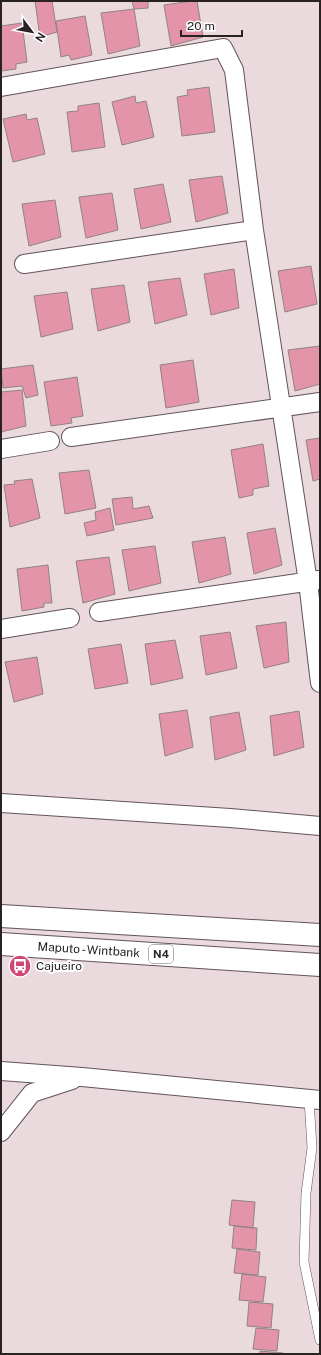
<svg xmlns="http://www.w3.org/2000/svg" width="321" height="1355" font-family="'Public Sans',sans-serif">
<rect width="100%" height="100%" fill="#eadadd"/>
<!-- building -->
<path fill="#e394a9" stroke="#918286" d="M35,1H52L57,32L40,37Z
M132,1H148V8L134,9Z
M192,1H197L203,37L171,46L164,5Z
M134,9L140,46L108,54L101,13Z
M85,16L92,55L71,60L69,55L61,57L56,21Z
M22,23L27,62L16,64V69L1,71V26Z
M209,87L215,132L182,136L177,97L188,95L187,90Z
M135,96L136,103L146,101L154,137L122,145L112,102Z
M99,103L105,147L72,152L67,112L78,111V106Z
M26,114L27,120L37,118L45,154L13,162L3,119Z
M222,176L228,213L196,222L189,180Z
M163,184L171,222L141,229L134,189Z
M112,193L118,230L86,238L79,197Z
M55,200L61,237L29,246L22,204Z
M311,266L317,304L285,312L278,271Z
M234,269L239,308L211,315L204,274Z
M180,278L187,315L155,324L148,282Z
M124,285L130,322L98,331L91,289Z
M67,292L73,329L41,337L34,296Z
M320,346V384L295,391L288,350Z
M193,360L199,402L166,408L160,365Z
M33,365L38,395L26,398L22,386L3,388L1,369Z
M77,377L83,416L71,418L72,423L51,426L44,382Z
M22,390L26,426L1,432V392Z
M320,438V479L313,481L306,440Z
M263,444L269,486L253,489V495L239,498L231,450Z
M89,470L96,508L65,514L59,473Z
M32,479L40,518L10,527L4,485L15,484L14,481Z
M132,497L133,509L149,506L153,518L116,525L112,499Z
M110,508L114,530L87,536L84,523L96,520L95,512Z
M275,528L282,565L254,574L247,533Z
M225,537L231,574L199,583L192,542Z
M155,546L161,583L129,591L122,550Z
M109,557L115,594L83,603L76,561Z
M48,565L52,603H44V607L22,611L17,569Z
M286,622L289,662L264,668L256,626Z
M230,632L237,668L206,675L200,636Z
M175,640L183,678L151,685L145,644Z
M121,644L128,683L95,689L88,649Z
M37,657L43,694L14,702L5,662Z
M187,710L193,747L165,756L159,714Z
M299,711L304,747L274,756L270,716Z
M239,712L246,750L215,760L210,717Z
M232,1200L255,1202L253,1228L229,1225Z
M234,1226L257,1228L256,1250L232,1248Z
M237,1249L260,1252L258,1275L234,1273Z
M242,1274L266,1277L263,1302L239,1300Z
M249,1302L273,1304L271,1328L247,1326Z
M256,1328L279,1330L277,1351L253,1349Z
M260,1351L283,1353V1354H260Z"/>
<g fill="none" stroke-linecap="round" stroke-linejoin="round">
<!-- service casing -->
<g stroke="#625458" stroke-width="10">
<path id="service" d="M309,1099L312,1148L306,1193L304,1262L320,1340"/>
</g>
<!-- minor casing -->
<g stroke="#625458" stroke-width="20">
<path id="minor" d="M1,87L223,48L234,70L254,230L308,582L320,683
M24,264L254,230
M71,437L320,402
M1,449L50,441
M99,612L319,580
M1,629L70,618
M1,803L230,818L320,826
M1,1071L82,1077L320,1100
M1,1132L32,1093L72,1080"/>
</g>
<!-- trunk casing -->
<g stroke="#625458" stroke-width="24">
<g id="trunk">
<path d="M1,916L320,935"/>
<path id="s1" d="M1,944L320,965"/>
</g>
</g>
<!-- service -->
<use href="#service" stroke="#fff" stroke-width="9"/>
<!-- minor -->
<use href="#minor" stroke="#fff" stroke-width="18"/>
<!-- trunk -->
<use href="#trunk" stroke="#fff" stroke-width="22"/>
</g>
<!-- icons -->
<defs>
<g id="bus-disc" transform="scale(1.15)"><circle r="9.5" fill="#d04476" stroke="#fff"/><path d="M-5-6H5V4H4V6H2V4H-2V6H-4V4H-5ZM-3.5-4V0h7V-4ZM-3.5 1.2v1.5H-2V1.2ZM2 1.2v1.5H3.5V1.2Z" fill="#fff"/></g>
</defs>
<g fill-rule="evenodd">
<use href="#bus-disc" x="20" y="966"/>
</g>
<g text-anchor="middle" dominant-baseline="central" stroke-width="4" stroke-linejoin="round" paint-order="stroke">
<!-- shield labels -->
<rect fill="#fff" stroke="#686465" stroke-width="1" x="149" y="945" width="24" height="18" rx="3"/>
<g font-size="11" font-weight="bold" fill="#282223">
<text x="161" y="954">N4</text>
</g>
<!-- street labels -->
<g font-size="12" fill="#282223" stroke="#fff">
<text stroke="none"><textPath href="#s1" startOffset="88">Maputo - Wintbank</textPath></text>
</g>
<!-- poi labels -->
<g font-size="12" fill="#282223" stroke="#fff" text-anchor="start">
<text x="36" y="966">Cajueiro</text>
</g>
</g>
<!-- border -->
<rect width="321" height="1355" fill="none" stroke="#282223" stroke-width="4"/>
<!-- north arrow -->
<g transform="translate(32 32) rotate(122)" stroke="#ffffff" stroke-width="3" paint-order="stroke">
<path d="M0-3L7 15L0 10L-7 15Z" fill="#282223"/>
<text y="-6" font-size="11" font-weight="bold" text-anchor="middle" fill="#282223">N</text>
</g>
<!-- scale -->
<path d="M181 30v6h61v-6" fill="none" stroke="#282223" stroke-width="2"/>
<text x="187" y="30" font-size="12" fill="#282223" stroke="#ffffff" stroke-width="3" paint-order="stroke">20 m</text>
</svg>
